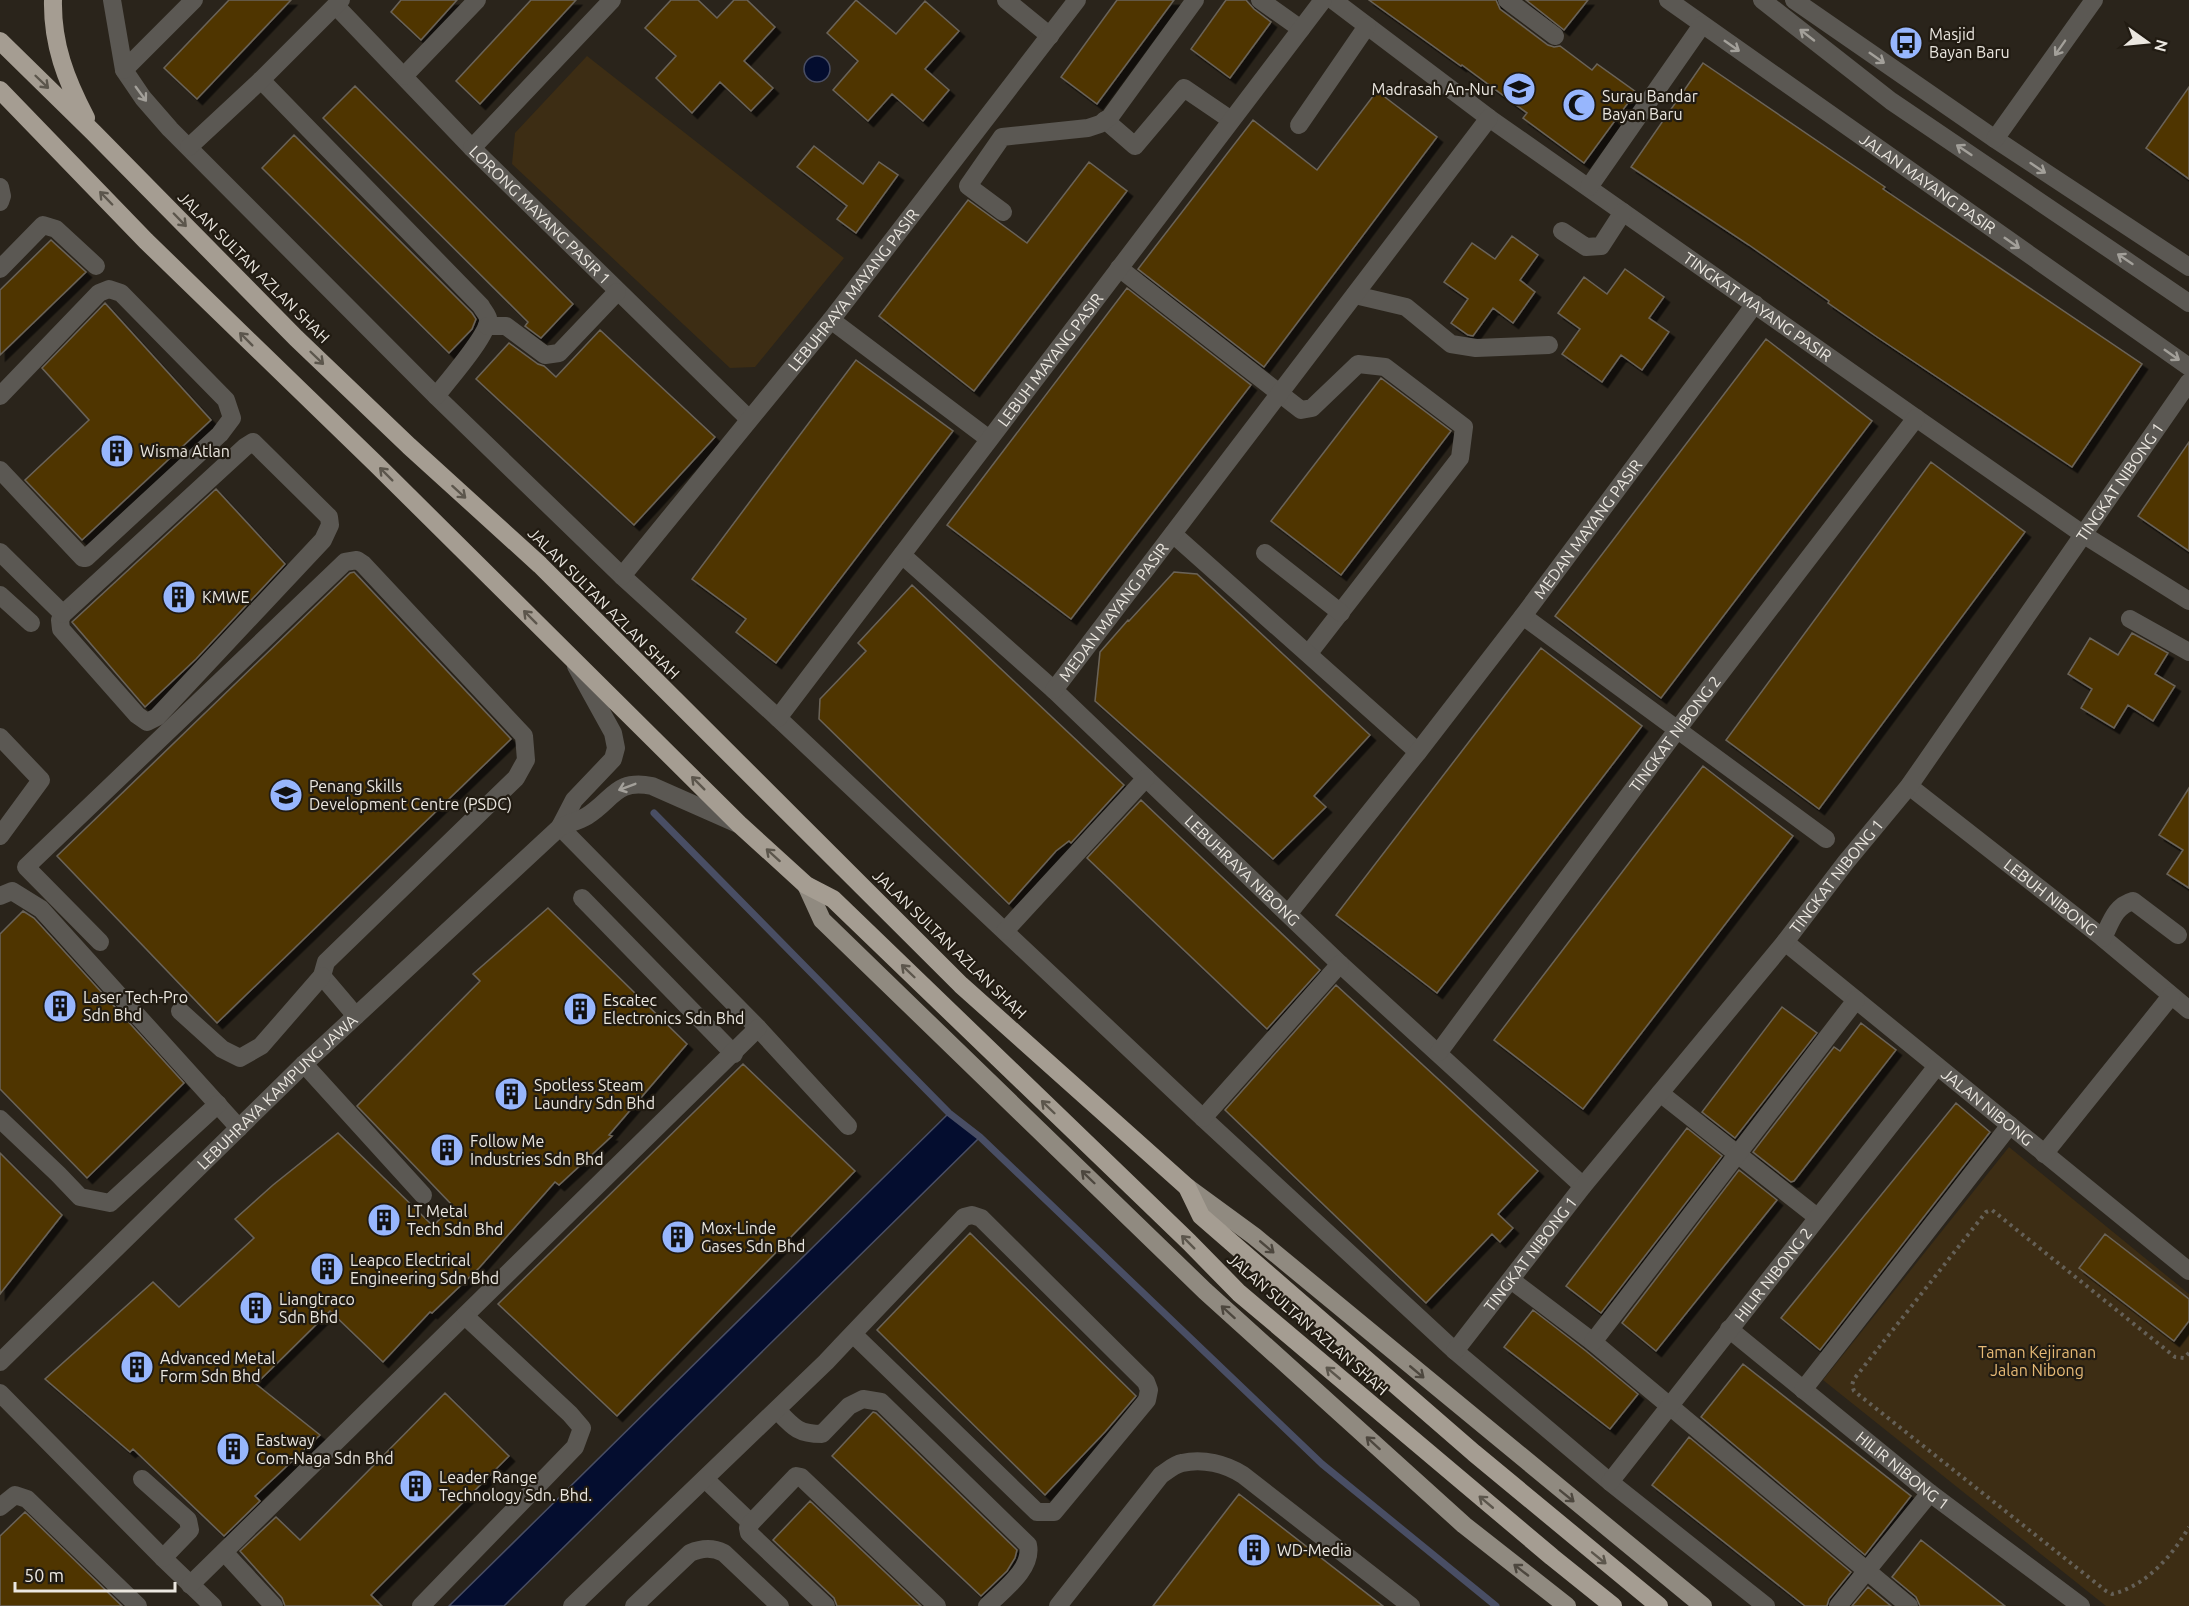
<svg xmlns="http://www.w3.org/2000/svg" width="2189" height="1606" font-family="Ubuntu,sans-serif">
<defs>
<filter id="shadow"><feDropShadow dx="5.5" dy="5.5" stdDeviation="0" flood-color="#0009"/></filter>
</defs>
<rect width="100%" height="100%" fill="#2a241b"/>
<!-- green -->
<path fill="#3d2d14" d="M587,56L844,258L755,367L730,368L512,164L515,133Z
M2009,1147L2189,1294V1606H2106L1823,1380Z"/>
<!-- water -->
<path fill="#040d2f" stroke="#494e64" stroke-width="1.5" d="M804 69a13 13 0 1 1 26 0a13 13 0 1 1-26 0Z
M949,1113L980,1137L504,1606H449Z"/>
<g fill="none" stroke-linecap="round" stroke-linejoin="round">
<!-- stream -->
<path stroke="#494e64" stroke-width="7" d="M654,813L949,1113L980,1137L1322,1464L1496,1606"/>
</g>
<!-- building -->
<path fill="#503605" stroke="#6b6459" stroke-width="1.5" filter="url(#shadow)" d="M229,0H291L197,99L164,68Z
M401,0H457L421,40L391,12Z
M531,0H576L480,104L456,81Z
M671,0H698L717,18L734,0H747L775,27L744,61L773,88L751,111L720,82L692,113L656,78L676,56L645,28Z
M856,0L896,34L925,1L959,31L925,69L949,90L923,121L892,94L868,121L833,90L858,61L827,33Z
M1117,0H1174L1097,104L1061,77Z
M1226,0H1246L1254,9L1271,22L1230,78L1191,49Z
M1369,0H1496L1500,9L1548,45L1554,47L1560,46L1592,70L1597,64L1636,92L1584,163L1523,118L1527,113L1462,65L1461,66Z
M1526,0H1588L1564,30Z
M1703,63L1885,187L1883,189L2142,364L2072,467L1877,337L1828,303L1829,301L1749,245L1631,167Z
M355,86L573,304L541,338L525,326L528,322L323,118Z
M2189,87V179L2146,148Z
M1377,91L1437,137L1264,367L1138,269L1253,120L1317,170Z
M294,135L472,313L476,319L472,329L449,353L262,168Z
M814,146L863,184L879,162L898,175L856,233L837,219L847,206L797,167Z
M1089,162L1127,191L974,391L879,316L968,200L1027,243Z
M1512,236L1538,255L1520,280L1535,292L1513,323L1493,308L1473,336L1468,335L1451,323L1468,299L1444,282L1472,243L1495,259Z
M51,240L86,272L0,355V290Z
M1625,269L1664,297L1649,318L1669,332L1642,370L1621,355L1602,382L1562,354L1580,329L1558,313L1584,277L1607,294Z
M1127,288L1251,385L1071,619L947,525Z
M105,303L211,420L82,540L25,480L89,420L42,368Z
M600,330L715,437L634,525L476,379L509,343L538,364L544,366L556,377Z
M1766,339L1872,421L1661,698L1555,616Z
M856,360L953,431L776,663L736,632L746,619L692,579Z
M1381,378L1451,431L1341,575L1271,521Z
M2189,442V551L2138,516Z
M1931,462L2025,532L1819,809L1726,740Z
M216,489L285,564L196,659L145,707L72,622Z
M354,572L511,739L217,1023L57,856L350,573Z
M1174,572L1197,574L1370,735L1314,796L1326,807L1273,859L1095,701L1100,652L1128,620L1129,621Z
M912,585L1124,785L1071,843L1069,841L1056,851L1009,904L819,719L820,699L866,651L858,643Z
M2132,633L2168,653L2155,674L2175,686L2153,721L2128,705L2114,728L2081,708L2092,689L2068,674L2090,638L2118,655Z
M1541,648L1642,726L1437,993L1336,915Z
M1703,766L1793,836L1583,1109L1494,1040Z
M2189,788V888L2167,874L2183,850L2159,835Z
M1141,800L1320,970L1267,1029L1087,858Z
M548,908L687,1044L609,1135L612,1136L559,1185L555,1182L479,1268L432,1313L430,1312L383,1362L330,1311L256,1384L320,1435L255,1496L260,1501L224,1536L133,1449L130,1452L45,1379L153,1282L179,1307L254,1238L235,1219L273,1185L338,1133L433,1226L453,1206L357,1106L480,981L473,974Z
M23,911L34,918L184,1083L87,1178L0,1089V934Z
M1336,985L1538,1171L1498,1214L1513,1228L1500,1242L1492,1234L1426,1303L1225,1110Z
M1782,1007L1817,1033L1735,1138L1702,1112Z
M1861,1023L1896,1050L1794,1181L1791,1182L1753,1152L1834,1047L1840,1051Z
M743,1064L855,1171L617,1416L498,1304Z
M1956,1103L1990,1132L1820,1350L1781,1318Z
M1687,1128L1722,1156L1601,1313L1566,1286Z
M0,1153L62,1215L0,1294Z
M1739,1170L1777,1200L1656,1351L1622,1323Z
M970,1233L1136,1396L1105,1432L1045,1495L877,1330Z
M2105,1234L2189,1299V1321L2174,1341L2079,1268Z
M1533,1310L1586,1351L1638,1394L1610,1429L1504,1347Z
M1743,1364L1911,1496L1865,1555L1701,1417Z
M445,1393L509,1456L371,1595L382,1606H285L282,1598L240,1551L276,1517L300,1540Z
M873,1412L876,1413L1017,1550L1015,1558L1007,1571L981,1596L832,1456Z
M1689,1437L1851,1572L1829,1599L1827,1606H1805L1652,1485Z
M1239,1494L1383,1606H1153Z
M810,1501L921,1606H837L834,1598L773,1540Z
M25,1512L122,1606H0V1536Z
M1921,1540L2005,1606H1920L1916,1597L1892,1577Z
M1868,1587L1891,1606H1852Z"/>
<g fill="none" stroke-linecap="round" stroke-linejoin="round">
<!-- path -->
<path stroke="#656057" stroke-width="4" stroke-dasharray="3 4.5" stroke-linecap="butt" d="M2189,1353L2184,1358L2175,1357L1992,1210L1986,1212L1854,1379L1852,1385L1854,1391L2106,1591L2112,1594C2146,1586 2172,1556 2189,1527"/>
<!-- minor -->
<g stroke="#5b5853" stroke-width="18">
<path d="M112,0L124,70L143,98L170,129L436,396L622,576L778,718L1203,1118L1455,1351L1610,1482L1766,1606"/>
<path d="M1006,0L1050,36"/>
<path d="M1260,0L1301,29"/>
<path id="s1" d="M1333,0L1489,118L1916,418L2084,535L2189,601"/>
<path d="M1507,0L1555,36"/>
<path id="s2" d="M1668,0L2189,367"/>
<path d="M1762,0L1891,101L2189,303"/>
<path d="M1794,0L1995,139L2189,267"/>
<path id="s3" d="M336,6L472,148L749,419"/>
<path d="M124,70L194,0"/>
<path d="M404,76L477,0"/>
<path d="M261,80L481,306C483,310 487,314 488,318C490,333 447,382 436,396"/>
<path d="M1105,120L1135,146L1184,88L1231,120"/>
<path d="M1299,125L1367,26"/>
<path d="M1995,139L2094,0"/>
<path d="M189,147L261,80L341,0"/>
<path d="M472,148L612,0"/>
<path d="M0,187L2,196L0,202"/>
<path d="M1589,187L1702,25"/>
<path d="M1003,212L968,186L1002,137L1088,128L1100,124L1110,117L1195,0"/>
<path d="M1562,231L1586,247L1601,246L1623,212"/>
<path d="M1119,268L1301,410L1312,408L1358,364L1385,367L1464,427L1460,458L1309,653"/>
<path d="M0,269L43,225L56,229L96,266"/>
<path d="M1355,295L1406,307L1451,344L1476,348L1549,345"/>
<path d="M831,320L989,439"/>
<path d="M487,326H506L545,355L559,353L617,292"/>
<path d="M0,396L99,293L109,289L121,293L226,400L232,418L220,434L86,558H83L0,470"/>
<path d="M253,442L329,517L330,525L323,540L157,717L147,722L137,715L61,629L60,620L63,614L245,447Z"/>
<path d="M1173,534L1418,752"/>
<path d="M0,552L63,614"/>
<path d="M1265,553L1341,613"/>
<path id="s4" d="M902,555L1054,690L1340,964L1583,1186"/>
<path id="s5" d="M622,576L831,320L1077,0"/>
<path d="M0,595L31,623"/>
<path d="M1523,616L1826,839"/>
<path d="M2130,619L2189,652"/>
<path id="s6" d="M1054,690L1489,118"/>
<path id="s7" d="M778,718L1323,0"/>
<path d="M0,737L41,780L0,836"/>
<path id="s8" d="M1909,786L2103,938L2189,1010"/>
<path d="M560,827L758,1028L848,1126"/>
<path d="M560,827L574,800L613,759L616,748L613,733L576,666"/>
<path d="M0,896L12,891L41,909L239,1128"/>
<path d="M582,898L734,1054"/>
<path id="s9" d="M1288,914L1418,752L1523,616L1755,304"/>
<path d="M1005,931L1146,778"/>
<path d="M2103,938C2111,922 2115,906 2133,901L2178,935"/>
<path d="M100,942L26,867L345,562L357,560L363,564L524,736L526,760L516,778L326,962L322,976L356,1016"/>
<path id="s10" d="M1785,942L2189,1271"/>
<path d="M180,1011L222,1049L240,1058L261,1046L322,976"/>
<path id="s11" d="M1439,1052L1677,730L1916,418"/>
<path d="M304,1064L423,1195"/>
<path d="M1660,1093L1817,1217"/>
<path d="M1203,1118L1340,964"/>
<path d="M0,1119L58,1174L80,1197L110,1203L218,1104"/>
<path d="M2044,1154L2171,996"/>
<path d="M1511,1280L1593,1342L1909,1606"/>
<path id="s12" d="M1729,1329L1930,1493L2081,1606"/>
<path d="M1593,1342L1856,1000"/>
<path id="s13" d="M1455,1351L1583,1186L1785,942L1846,862L1909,786L2189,382"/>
<path id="s14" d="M0,1362L304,1064L560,827C569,823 579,821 587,816C614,799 615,779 652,786L738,824"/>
<path d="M1803,1390L2010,1125"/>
<path d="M0,1393L163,1558L213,1606"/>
<path d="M777,1410C793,1427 798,1434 822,1434L849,1406L863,1399L881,1402L1028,1545C1033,1569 1003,1590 987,1606"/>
<path d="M142,1479L188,1520L190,1530L163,1558"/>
<path d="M705,1479L751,1523"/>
<path id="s15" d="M1610,1482L1937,1066"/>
<path d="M0,1507L15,1495L27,1499L138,1606"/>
<path d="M224,1552L274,1606"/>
<path d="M190,1585L758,1028"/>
<path d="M421,1606L575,1447L582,1428L570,1414L465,1316"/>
<path d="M572,1606L826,1362L842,1345L964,1217L972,1215L981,1218L1146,1382L1149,1390L1147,1400L1054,1512H1037L853,1334"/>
<path d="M634,1606L690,1553C702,1548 712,1547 724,1553L780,1606"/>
<path d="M826,1606L749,1533L748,1528L751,1523L796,1476L801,1477L937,1606"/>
<path d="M1058,1606L1161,1475C1167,1471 1175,1464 1182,1463C1203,1458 1226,1464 1243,1475L1411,1606"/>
<path d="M1838,1606L1930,1493"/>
</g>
<!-- major -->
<path stroke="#908a80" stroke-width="18" d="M806,885L822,920L1205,1291L1464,1525L1567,1606
M1187,1187L1254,1236L1703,1606"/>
<!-- highway -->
<path stroke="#a59d92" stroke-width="18" d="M53,0C52,44 66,80 86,118
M0,41L94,133L296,338L409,446L540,565L961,985L1187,1187L1201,1216L1474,1453L1659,1606
M0,90L146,241L377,465L739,824L806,885L833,899L1189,1242L1239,1293L1552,1557L1613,1606"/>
</g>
<!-- one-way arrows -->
<defs><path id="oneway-shaft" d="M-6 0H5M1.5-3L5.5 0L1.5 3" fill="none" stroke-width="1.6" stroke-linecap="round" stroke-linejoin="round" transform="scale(1.5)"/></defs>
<g stroke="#a3a09a">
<use href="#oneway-shaft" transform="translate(1807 35) rotate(-142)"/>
<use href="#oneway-shaft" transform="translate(1732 46) rotate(35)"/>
<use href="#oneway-shaft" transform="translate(2060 48) rotate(125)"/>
<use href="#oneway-shaft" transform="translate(1877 58) rotate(35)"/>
<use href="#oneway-shaft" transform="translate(141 94) rotate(54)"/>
<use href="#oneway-shaft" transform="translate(1964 150) rotate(-146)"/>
<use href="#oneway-shaft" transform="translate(2038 168) rotate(34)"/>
<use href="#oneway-shaft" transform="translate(2012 243) rotate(35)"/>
<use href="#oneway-shaft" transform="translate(2125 259) rotate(-146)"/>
<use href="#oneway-shaft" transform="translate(2172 355) rotate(35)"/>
<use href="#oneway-shaft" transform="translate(627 787) rotate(159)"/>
</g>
<g stroke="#5c564c">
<use href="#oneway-shaft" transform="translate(42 82) rotate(44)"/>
<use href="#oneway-shaft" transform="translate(106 198) rotate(-134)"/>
<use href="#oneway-shaft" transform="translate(180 220) rotate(46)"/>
<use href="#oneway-shaft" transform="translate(246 339) rotate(-135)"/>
<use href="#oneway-shaft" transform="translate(317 358) rotate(44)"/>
<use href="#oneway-shaft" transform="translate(386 474) rotate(-135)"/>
<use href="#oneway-shaft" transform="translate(459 492) rotate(42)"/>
<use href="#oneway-shaft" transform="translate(530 617) rotate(-135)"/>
<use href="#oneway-shaft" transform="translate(698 783) rotate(-135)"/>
<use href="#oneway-shaft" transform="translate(773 855) rotate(-138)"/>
<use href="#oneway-shaft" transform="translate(908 971) rotate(-136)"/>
<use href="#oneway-shaft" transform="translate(1048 1107) rotate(-136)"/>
<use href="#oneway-shaft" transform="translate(1188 1242) rotate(-135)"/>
<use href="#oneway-shaft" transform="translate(1333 1373) rotate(-140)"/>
<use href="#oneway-shaft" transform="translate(1486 1502) rotate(-140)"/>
<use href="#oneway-shaft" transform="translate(1599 1558) rotate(39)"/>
</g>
<g stroke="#4d473e">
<use href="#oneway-shaft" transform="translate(1088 1177) rotate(-136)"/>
<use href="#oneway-shaft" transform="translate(1267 1247) rotate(40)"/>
<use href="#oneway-shaft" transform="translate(1228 1312) rotate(-138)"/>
<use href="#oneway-shaft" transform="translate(1417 1372) rotate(40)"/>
<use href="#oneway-shaft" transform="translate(1373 1443) rotate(-138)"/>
<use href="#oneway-shaft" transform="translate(1567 1496) rotate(39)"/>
<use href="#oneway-shaft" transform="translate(1521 1570) rotate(-142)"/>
</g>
<!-- icons -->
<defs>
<g id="bus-disc" transform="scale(1.725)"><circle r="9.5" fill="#97b6fd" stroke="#211b12"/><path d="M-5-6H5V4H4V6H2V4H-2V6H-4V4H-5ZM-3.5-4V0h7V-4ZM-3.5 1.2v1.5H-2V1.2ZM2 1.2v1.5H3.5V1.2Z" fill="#111"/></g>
<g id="school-disc" transform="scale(1.725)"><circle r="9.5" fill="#97b6fd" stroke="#211b12"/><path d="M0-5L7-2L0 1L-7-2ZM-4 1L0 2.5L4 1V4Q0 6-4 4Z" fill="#111"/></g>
<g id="mosque-disc" transform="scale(1.725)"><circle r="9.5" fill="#97b6fd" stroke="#211b12"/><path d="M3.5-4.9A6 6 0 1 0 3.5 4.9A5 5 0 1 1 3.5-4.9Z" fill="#111"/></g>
<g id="building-disc" transform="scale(1.725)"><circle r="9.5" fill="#97b6fd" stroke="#211b12"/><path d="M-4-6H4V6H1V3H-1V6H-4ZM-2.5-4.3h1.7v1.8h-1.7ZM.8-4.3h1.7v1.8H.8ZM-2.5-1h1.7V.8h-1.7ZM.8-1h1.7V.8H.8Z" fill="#111"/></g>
<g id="university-disc" transform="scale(1.725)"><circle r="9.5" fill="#97b6fd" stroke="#211b12"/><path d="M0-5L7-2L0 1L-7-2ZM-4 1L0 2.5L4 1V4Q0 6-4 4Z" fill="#111"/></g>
</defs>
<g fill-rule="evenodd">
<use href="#bus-disc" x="1906" y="43"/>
<use href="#school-disc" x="1519" y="89"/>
<use href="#mosque-disc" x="1579" y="105"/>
<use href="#building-disc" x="117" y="451"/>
<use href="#building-disc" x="179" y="597"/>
<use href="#university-disc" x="286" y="795"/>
<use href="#building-disc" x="60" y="1006"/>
<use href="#building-disc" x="580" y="1009"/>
<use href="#building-disc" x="511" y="1094"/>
<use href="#building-disc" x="447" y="1150"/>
<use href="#building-disc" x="384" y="1220"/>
<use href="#building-disc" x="678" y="1237"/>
<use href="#building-disc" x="327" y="1269"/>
<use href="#building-disc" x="256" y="1308"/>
<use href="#building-disc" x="137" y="1367"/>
<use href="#building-disc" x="233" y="1449"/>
<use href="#building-disc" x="416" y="1486"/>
<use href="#building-disc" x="1254" y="1550"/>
</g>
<g text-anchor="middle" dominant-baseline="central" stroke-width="4.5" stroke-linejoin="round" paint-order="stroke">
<!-- poi labels -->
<g font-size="16" fill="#ebe7e0" stroke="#211b12" text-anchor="start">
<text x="1929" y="34">Masjid<tspan x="1929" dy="18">Bayan Baru</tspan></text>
<text x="1496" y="89" text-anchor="end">Madrasah An-Nur</text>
<text x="1602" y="96">Surau Bandar<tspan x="1602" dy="18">Bayan Baru</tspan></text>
<text x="140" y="451">Wisma Atlan</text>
<text x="202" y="597">KMWE</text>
<text x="309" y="786">Penang Skills<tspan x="309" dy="18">Development Centre (PSDC)</tspan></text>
<text x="83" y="997">Laser Tech-Pro<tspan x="83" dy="18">Sdn Bhd</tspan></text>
<text x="603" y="1000">Escatec<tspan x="603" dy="18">Electronics Sdn Bhd</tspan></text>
<text x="534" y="1085">Spotless Steam<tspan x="534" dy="18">Laundry Sdn Bhd</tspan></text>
<text x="470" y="1141">Follow Me<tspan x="470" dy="18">Industries Sdn Bhd</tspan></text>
<text x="407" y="1211">LT Metal<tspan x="407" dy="18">Tech Sdn Bhd</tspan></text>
<text x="701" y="1228">Mox-Linde<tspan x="701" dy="18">Gases Sdn Bhd</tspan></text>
<text x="350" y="1260">Leapco Electrical<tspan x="350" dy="18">Engineering Sdn Bhd</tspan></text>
<text x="279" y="1299">Liangtraco<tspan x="279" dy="18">Sdn Bhd</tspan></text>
<text x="160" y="1358">Advanced Metal<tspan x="160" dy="18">Form Sdn Bhd</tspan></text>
<text x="256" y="1440">Eastway<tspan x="256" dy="18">Com-Naga Sdn Bhd</tspan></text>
<text x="439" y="1477">Leader Range<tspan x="439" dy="18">Technology Sdn. Bhd.</tspan></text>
<text x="1277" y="1550">WD-Media</text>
</g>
<!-- street labels -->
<g font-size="16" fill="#ebe7e0" stroke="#211b12">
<text stroke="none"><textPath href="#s2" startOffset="318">JALAN MAYANG PASIR</textPath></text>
<text stroke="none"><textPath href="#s3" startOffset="292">LORONG MAYANG PASIR 1</textPath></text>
<text transform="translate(254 267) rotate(45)">JALAN SULTAN AZLAN SHAH</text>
<text stroke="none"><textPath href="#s5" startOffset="368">LEBUHRAYA MAYANG PASIR</textPath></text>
<text stroke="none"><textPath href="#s1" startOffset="524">TINGKAT MAYANG PASIR</textPath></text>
<text stroke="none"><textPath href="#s7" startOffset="450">LEBUH MAYANG PASIR</textPath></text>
<text stroke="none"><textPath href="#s13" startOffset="1095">TINGKAT NIBONG 1</textPath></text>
<text stroke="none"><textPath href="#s9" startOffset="488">MEDAN MAYANG PASIR</textPath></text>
<text transform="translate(604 603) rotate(45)">JALAN SULTAN AZLAN SHAH</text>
<text stroke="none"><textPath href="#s6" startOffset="98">MEDAN MAYANG PASIR</textPath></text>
<text stroke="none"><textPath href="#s11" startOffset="396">TINGKAT NIBONG 2</textPath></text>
<text stroke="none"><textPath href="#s4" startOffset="464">LEBUHRAYA NIBONG</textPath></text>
<text stroke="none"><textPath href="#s13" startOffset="609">TINGKAT NIBONG 1</textPath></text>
<text stroke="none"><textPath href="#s8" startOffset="180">LEBUH NIBONG</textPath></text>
<text transform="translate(950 944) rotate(44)">JALAN SULTAN AZLAN SHAH</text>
<text stroke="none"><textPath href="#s14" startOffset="387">LEBUHRAYA KAMPUNG JAWA</textPath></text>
<text stroke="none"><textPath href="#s10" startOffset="261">JALAN NIBONG</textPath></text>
<text stroke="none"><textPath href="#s13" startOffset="123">TINGKAT NIBONG 1</textPath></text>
<text stroke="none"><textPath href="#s15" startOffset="264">HILIR NIBONG 2</textPath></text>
<text transform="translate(1308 1324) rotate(41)">JALAN SULTAN AZLAN SHAH</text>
<text stroke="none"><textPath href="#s12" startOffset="224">HILIR NIBONG 1</textPath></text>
</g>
<!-- park labels -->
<g font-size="16" fill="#e7ba76" stroke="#211b12">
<text x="2037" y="1352">Taman Kejiranan<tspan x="2037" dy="18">Jalan Nibong</tspan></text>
</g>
</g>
<!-- north arrow -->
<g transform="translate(2147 42) rotate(105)" stroke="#211b12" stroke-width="4.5" paint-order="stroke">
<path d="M0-4.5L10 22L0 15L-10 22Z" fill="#ebe7e0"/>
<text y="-9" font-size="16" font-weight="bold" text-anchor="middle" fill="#ebe7e0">N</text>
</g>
<!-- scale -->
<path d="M15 1582v9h160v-9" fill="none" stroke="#ebe7e0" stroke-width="3"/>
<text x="24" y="1582" font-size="18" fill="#ebe7e0" stroke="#211b12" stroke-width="4.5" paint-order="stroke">50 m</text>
</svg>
